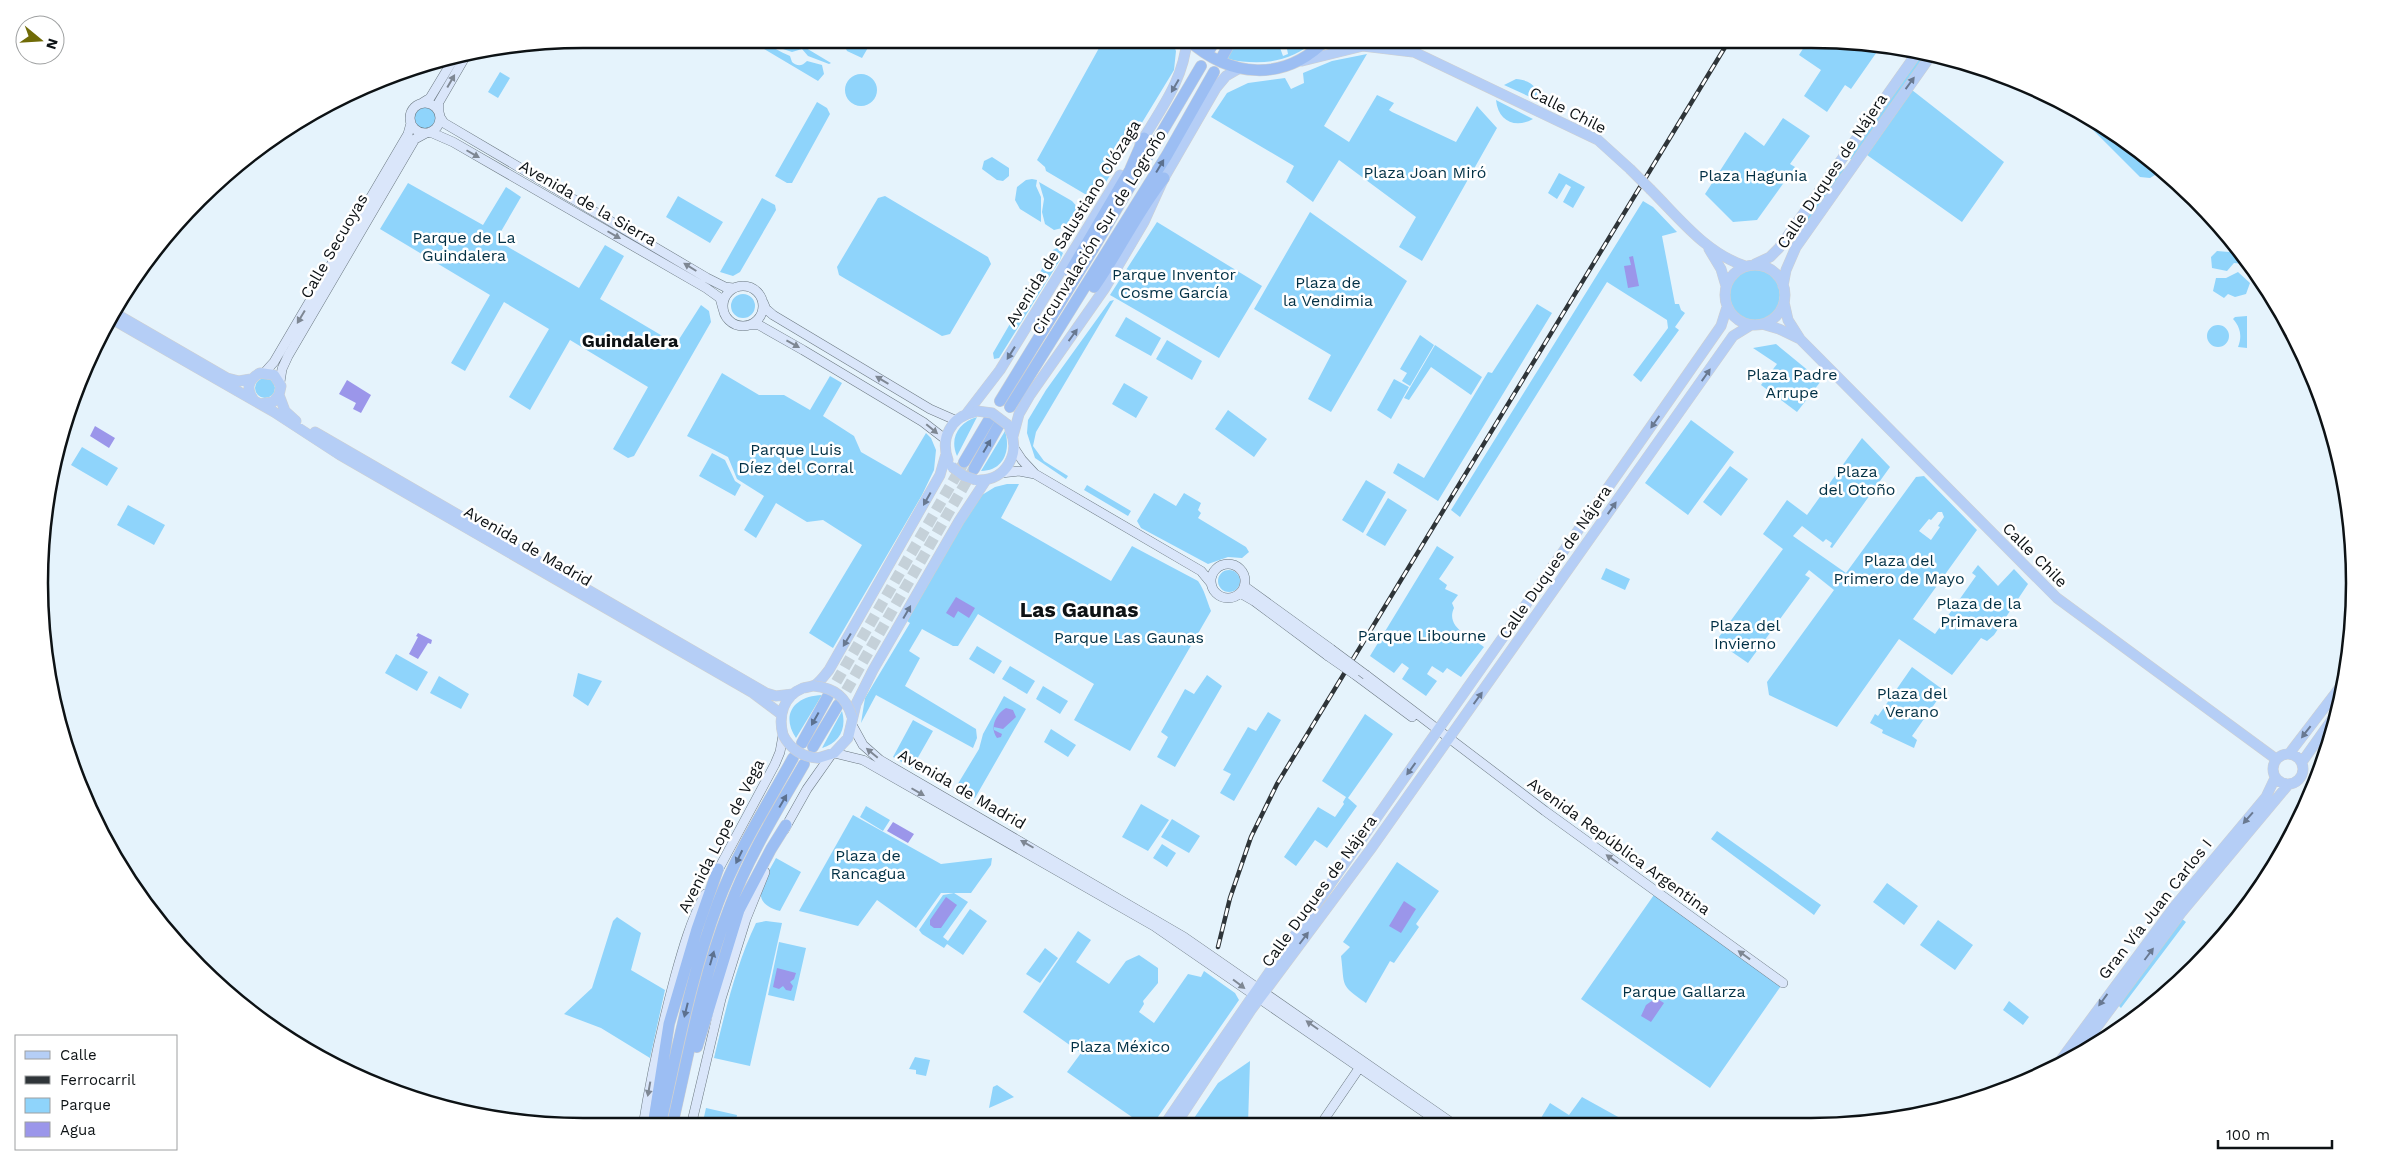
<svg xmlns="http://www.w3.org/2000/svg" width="2393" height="1165" font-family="'Work Sans',sans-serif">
<rect width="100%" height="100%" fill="#e5f3fc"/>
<!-- green -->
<path fill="#8fd4fb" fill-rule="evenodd" d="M747,39C762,39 775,50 790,56L792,62C798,67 802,66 807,61L822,65L824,74L818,81Z
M763,39H791L831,63L829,64L808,56L802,49L792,52L777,47Z
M850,39H873L862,58L847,51L845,47Z
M1104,39H1171L1176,51L1174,70L1095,200L1046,171L1045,167L1037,160Z
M1238,39L1279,45L1283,56L1288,54L1285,39H1317C1291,63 1261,66 1227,59Z
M1809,39L1881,46L1851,89L1845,85L1827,112L1804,96L1821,70L1799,55Z
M1923,51L1928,54L1852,160L1848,157Z
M1367,54L1324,126L1349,142L1377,95L1394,103L1389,110L1392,112L1456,142L1477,106L1497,128L1422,261L1399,247L1416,217L1339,160L1313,202L1286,182L1294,166L1211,117L1227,93L1248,83L1285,78L1291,89L1304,83L1303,73L1332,61Z
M500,72L510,78L498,98L488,92Z
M845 90a16 16 0 1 1 32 0a16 16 0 1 1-32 0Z
M1516,79C1531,80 1539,88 1541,102L1504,85Z
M1912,90L2004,162L1962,222L1867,155Z
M1496,100L1533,119C1515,129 1498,121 1496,100Z
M817,102L827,108L830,114L792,183H787L775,176Z
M412 117a13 13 0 1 1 26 0a13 13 0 1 1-26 0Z
M2077,111L2113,131L2162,171L2150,178L2140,177L2078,115Z
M1783,118L1810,136L1790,164L1795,167L1757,220L1733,222L1705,194L1745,132L1764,146Z
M992,157L1009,168V176L1003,181L997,180L982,169L984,161Z
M1840,167L1845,170L1795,243L1790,239Z
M1559,173L1585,187L1573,208L1563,202L1571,187L1566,184L1557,199L1548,193Z
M1032,179L1037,180L1036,186L1041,197V222L1020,209L1015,200L1017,187L1026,180Z
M1039,182L1072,201L1079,209L1080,216L1073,231L1066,227L1054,230L1045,224L1042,212L1044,199Z
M408,183L483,225L506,187L521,197L496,240L579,288L605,245L624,256L600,299L676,344L701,305L709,311L711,322L634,456L628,458L613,449L648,387L570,340L530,410L509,397L549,329L504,302L465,371L451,363L490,295L380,229Z
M678,196L723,222L710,243L666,217Z
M885,196L988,257L991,264L950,334L942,336L839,275L837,267L878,198Z
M762,198L775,205L776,210L740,272L733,276L720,272Z
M1643,201L1653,207L1677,232L1662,236L1675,304H1679L1681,310L1685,313L1675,327L1679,330L1641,382L1633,375L1668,328L1667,320L1607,282L1460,517L1451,510Z
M1310,212L1407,281L1331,412L1308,399L1331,355L1254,309Z
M1157,222L1262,286L1219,358L1110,295Z
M2234,246L2246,261L2245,264L2234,263L2227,271L2212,268L2211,257L2217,251L2229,252Z
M1057,248L1063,253L1060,260L999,358L994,359L993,353L1053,250Z
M1728 295a26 26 0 1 1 52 0a26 26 0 1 1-52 0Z
M2238,272L2250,283L2246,294L2235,297L2228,294L2224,298L2213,291L2216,278H2226Z
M731 306a12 12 0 1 1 24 0a12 12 0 1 1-24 0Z
M1114,300L1036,432L1033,446L1044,461L1068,476L1066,479L1035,458L1027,433L1028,420L1046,390L1110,301Z
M1537,304L1552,313L1438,501L1393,473L1398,463L1424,478L1488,372L1492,373Z
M2247,316V348L2238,347C2242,337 2241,328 2233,319L2235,317Z
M1126,317L1161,338L1151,356L1115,336Z
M2207 336a11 11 0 1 1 22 0a11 11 0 1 1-22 0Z
M1420,335L1434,345L1410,386L1402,381L1407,373L1400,369Z
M1167,340L1202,361L1192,380L1156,359Z
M1776,344L1821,381L1797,412L1761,385L1777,364L1753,348Z
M1435,345L1482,377L1471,395L1431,367L1409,400L1404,398Z
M722,373L759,395H784L810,410L830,376L842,383L823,416L854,436L861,452L901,475L926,433L931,438L936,450L934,470L922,495L833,648L809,633L862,545L823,520L807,522L776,503L756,538L744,530L764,496L737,479L728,457L687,436Z
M255 388a10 10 0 1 1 20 0a10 10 0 1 1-20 0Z
M1394,379L1409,387L1391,419L1377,410Z
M1124,383L1148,397L1136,418L1112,404Z
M1228,410L1267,439L1254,457L1215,429Z
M977,417L957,456C949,438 959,422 977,417Z
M1691,420L1734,452L1688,515L1645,483Z
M1005,431C1011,450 1004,471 981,471Z
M1862,438L1890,467L1832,548L1830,547L1832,543L1826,539L1823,542L1802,526L1793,536L1846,573L1916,477L1924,476L1977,530L1913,619L1935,634L1976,576L1972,573L1978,565L1998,586L2014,569L2028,584L1994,635L1987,641L1981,638L1952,675L1899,639L1837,727L1769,695L1767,682L1834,590L1809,570L1805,575L1810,578L1748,663L1716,641L1783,549L1763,534L1787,500L1807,515ZM1938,512H1942L1944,517L1938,526L1940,527L1931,540L1919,531L1929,519L1931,520Z
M82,447L118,468L107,486L71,465Z
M712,453L725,460L735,481L741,485L735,496L699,476Z
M1730,466L1748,479L1721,516L1703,502Z
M1366,480L1386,492L1363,533L1342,520Z
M1007,484H1019L1001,518L1111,581L1132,546L1198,581C1204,589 1207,601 1211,611L1130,751L1074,720L1094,684L978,614L958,646H953L922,629L909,651L920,658L905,686L976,729L977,738L973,748L876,695L861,723L865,698L910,623L907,621L977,498L995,487Z
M1087,485L1131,511L1128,516L1084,490Z
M1154,493L1176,506L1184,493L1201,503L1198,510L1201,513L1198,518L1246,547L1249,552L1242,558L1228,557L1208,564L1141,528L1137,521Z
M1388,498L1407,510L1385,546L1366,535Z
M128,505L165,525L154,545L117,525Z
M1437,546L1454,557L1439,579L1447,585L1445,589L1458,595L1452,603L1454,608C1445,627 1470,637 1484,647L1461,677L1447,668L1443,673L1432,666L1427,674L1437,681L1426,696L1402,679L1409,668L1402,663L1394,673L1370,656Z
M1606,568L1630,579L1625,590L1601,579Z
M1218 581a11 11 0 1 1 22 0a11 11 0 1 1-22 0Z
M977,646L1002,661L994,674L969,659Z
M396,654L428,672L417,691L385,673Z
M1010,666L1035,681L1027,694L1002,679Z
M1912,667L1942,689L1938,699L1912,736L1917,740L1914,748L1882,733L1883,730L1870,723L1875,714L1878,716Z
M578,673L602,681L588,706L573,696Z
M1207,675L1222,686L1175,767L1157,757L1168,737L1161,732L1185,689L1194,694Z
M439,676L469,694L461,709L430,693Z
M1043,686L1068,701L1060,714L1036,699Z
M822,695L796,738C780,714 795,696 822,695Z
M1004,696L1026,709L975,798L956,787L979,749L983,734Z
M842,711C847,729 839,743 822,748Z
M1268,712L1281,720L1234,801L1220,793L1231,774L1223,770L1248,727L1256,731Z
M1365,714L1393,734L1348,798L1357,806L1327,848L1315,840L1296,866L1284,857L1318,807L1335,817L1344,804L1343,802L1346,797L1322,781Z
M913,720L933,731L912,768L893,757Z
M1051,729L1076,745L1068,757L1044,742Z
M1141,804L1169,820L1148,851L1122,837Z
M866,806L890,820L883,831L860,817Z
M853,815L941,864L992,858L991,865L971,893H941L916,928L877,900L858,926L799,911Z
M1172,819L1200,836L1189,853L1161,837Z
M1717,831L1821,905L1814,915L1711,839Z
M1162,844L1176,853L1167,867L1153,858Z
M776,858L801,872L780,911C746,902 765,879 776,858Z
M1397,862L1439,891L1416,924L1419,927L1394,963L1390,961L1366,1003C1339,984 1345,987 1341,956L1350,947L1343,942Z
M1887,883L1918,906L1904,925L1873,902Z
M1656,892L1783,983L1710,1088L1581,999Z
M954,893L968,902L943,937L948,941L970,909L987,921L963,955L947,944L944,948L922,934L919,930L943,895Z
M617,917L641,933L631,970L665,990L650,1058L601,1028L564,1014L592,988L613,921Z
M2182,919L2186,922L2121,1008L2118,1005Z
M1938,920L1973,945L1955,970L1920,945Z
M766,921L782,923L750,1066L714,1058C725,1012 736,965 756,923Z
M1078,931L1091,940L1076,962L1109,984L1126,961L1139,955L1158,968V983L1143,1001L1144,1004L1139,1012L1154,1023L1188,974L1201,977L1204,971L1235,993L1239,1000L1153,1124H1142L1067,1072L1081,1053L1023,1012Z
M779,942L806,948L794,1001L768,995Z
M1045,948L1058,958L1040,983L1026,974Z
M2009,1001L2029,1017L2023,1025L2003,1010Z
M915,1057L930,1060L926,1076L916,1074V1070L909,1069Z
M1250,1061L1248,1124H1190L1218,1083Z
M997,1085L1014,1097L989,1108L993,1087Z
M1582,1097L1620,1118L1617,1123L1610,1118L1606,1123H1549L1541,1118L1550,1103L1569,1115Z
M706,1108L737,1115L735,1126H702Z"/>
<!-- water -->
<path fill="#9b96ea" d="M1633,256L1639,286L1628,288L1624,266L1631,265L1629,257Z
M347,380L371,395L361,413L353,409L356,403L339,394Z
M95,426L115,438L109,448L90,436Z
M956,597L975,608L969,618L958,611L954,618L946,613Z
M418,633L432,640L431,644L428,643L418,659L409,654L418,637L416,636Z
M1006,708L1013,710L1016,717L1003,729L994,727V730L1002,734L1001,737L997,738C989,728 996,714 1006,708Z
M893,822L914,834L908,843L887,831Z
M946,897L957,905L941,928H934L930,925V920Z
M1404,901L1416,909L1401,933L1389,926Z
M777,968L796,973L794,979L790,982L793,986L791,991L786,990L783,986L779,989L773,987Z
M1656,998L1664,1003L1651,1022L1641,1016L1646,1005Z"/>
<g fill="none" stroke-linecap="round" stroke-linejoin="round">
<!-- trunk-tunnel -->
<path stroke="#c5d1d9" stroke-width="11" stroke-dasharray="11 5.5" stroke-linecap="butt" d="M828,696L963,464
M838,705L973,470"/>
<!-- secondary casing -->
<g stroke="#6b7880" stroke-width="10">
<path id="secondary" d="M422,103L430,98L456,55
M410 118a15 15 0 1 1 30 0a15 15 0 1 1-30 0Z
M439,111V102L468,52
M440,117L444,123L707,278L725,287L733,288
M430,132L453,142L706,288L720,298L723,309
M723 306a20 20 0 1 1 40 0a20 20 0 1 1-40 0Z
M763,302L766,309L773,315L930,409L955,420
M749,325H759L803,350L923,422L945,439
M265,372L274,362L408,134L411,123
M280,382L282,369L288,356L415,139L426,133
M1014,448L1022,460L1035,474L1201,571L1211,583
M1001,473L1019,471L1035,474
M1211 581a17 17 0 1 1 34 0a17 17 0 1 1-34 0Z
M1244,586L1331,649
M1240,593L1254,601L1328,656
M1354,674L1412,717
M1366,675L1545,811L1783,983
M852,725L863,745L880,760L1184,937L1452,1123
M834,753L863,760L1154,926L1440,1123
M784,830L807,789L831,755
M716,874L775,764L780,752L783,735
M1321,1124L1362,1064
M643,1126C651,1076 662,1026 675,977C683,948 691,920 705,894
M691,1126L721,999L746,919L765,872"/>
</g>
<!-- primary casing -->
<g stroke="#cfd0d0" stroke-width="11">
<path id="primary" d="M1396,39L1414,52L1598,140L1630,169
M1302,61L1363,46L1413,52
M1140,144C1160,110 1184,80 1187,39
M1651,190C1680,219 1706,253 1745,266
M1709,249L1721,269L1726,286
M1755,264L1770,257L1779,248L1919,50
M1725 295a30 30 0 1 1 60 0a30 30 0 1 1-60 0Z
M1783,286L1786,270L1796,247L1932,54
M1784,302L1788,320L1800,339L2057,598L2276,759
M113,312L227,378L239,381L251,379
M110,318L274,412L340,455L753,693L781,714
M1762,324L1779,329L1800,339
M279,395L285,411L296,421
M253,399C246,389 248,379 260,373L274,375L281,386L279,395L273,402L260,404
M967,413L1000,370L1120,175
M315,432L766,693L776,696L793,694
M1013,436L1019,414L1030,395L1105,288L1144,222L1164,178L1216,88L1226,76L1238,69
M948,460C940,438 951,417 974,412
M980,480C1006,480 1021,453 1010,430
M783,735C778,716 783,696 803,688C807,687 811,687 815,685C820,682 825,675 829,670L940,475L946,454
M2273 769a15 15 0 1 1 30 0a15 15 0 1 1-30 0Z
M2289,754L2344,682
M818,758L834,753L848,738L856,704L873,670L959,521L986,480
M2302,762L2336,714
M2080,1050L2181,913L2288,785
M2060,1061L2174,907L2266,797L2275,778
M1165,1124C1347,856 1536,592 1721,326L1727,307
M1176,1124L1251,1010L1370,850L1733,336L1751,325"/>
</g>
<!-- trunk casing -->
<g stroke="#cfd0d0" stroke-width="12">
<path id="trunk" d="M1187,39C1230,78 1284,83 1327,39
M1210,49L1216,39
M1222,57L1232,39
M1070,272L1130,170L1144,138
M1094,287C1119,252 1137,212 1164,178
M1000,401L1093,249L1201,66
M1010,407L1167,155L1214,72
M964,462L990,418
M974,469L1000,423
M802,743L828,696
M813,747L838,705
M697,1047L739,910L771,849L786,825
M653,1126L669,1024L697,929L718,869
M660,1126C677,1051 691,975 718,903C737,852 767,805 793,758
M672,1126C689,1053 702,979 729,909C748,857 777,811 804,764"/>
</g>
<!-- secondary -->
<use href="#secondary" stroke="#dae6fa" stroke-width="9"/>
<!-- primary -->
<use href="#primary" stroke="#b5cef6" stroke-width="10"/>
<!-- trunk -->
<use href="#trunk" stroke="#9cbef3" stroke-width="11"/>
<!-- rail casing -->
<g stroke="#2f3539" stroke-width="4.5">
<path id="rail" d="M1218,947L1230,898L1251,837L1277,784L1730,39"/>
</g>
<!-- rail -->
<use href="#rail" stroke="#fff" stroke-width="2.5" stroke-dasharray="8" stroke-linecap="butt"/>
<!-- secondary-bridge casing -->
<g stroke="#6b7880" stroke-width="10" stroke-linecap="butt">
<path id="secondary-bridge" d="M1331,649L1366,675
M1328,656L1354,674"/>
</g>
<!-- primary-bridge casing -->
<g stroke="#cfd0d0" stroke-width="11" stroke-linecap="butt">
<path id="primary-bridge" d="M1630,169L1651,190
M977,411L992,413L1008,425
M952,467L964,476L976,480
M814,686C835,688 846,697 852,717
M783,735C791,750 802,757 818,758"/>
</g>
<!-- secondary-bridge -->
<use href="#secondary-bridge" stroke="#dae6fa" stroke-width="9"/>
<!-- primary-bridge -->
<use href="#primary-bridge" stroke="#b5cef6" stroke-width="10"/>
</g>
<!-- one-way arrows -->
<defs><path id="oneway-solid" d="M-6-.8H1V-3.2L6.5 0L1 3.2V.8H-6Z" transform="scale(1.25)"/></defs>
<g fill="#7e8793">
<use href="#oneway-solid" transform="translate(451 81) rotate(-60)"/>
<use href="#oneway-solid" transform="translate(473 154) rotate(30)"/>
<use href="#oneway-solid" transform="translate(614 235) rotate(30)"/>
<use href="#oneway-solid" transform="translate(690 267) rotate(-148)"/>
<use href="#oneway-solid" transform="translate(301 317) rotate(121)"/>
<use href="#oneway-solid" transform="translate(793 344) rotate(29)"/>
<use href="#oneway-solid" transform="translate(882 380) rotate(-149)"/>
<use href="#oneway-solid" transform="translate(932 429) rotate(40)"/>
<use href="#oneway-solid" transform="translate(872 753) rotate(-140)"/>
<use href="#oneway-solid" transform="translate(918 792) rotate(30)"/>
<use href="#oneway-solid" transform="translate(1027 844) rotate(-150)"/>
<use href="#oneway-solid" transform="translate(1612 859) rotate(-144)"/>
<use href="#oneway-solid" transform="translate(1744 955) rotate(-144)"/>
<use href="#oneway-solid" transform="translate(1239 984) rotate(37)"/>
<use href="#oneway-solid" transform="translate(1312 1025) rotate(-145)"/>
<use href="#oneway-solid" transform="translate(649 1089) rotate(100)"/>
</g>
<g fill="#697991">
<use href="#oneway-solid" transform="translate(1910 83) rotate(-54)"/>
<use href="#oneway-solid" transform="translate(1175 86) rotate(120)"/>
<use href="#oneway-solid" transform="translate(1073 335) rotate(-54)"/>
<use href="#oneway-solid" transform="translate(1011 353) rotate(122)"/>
<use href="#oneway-solid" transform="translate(1706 375) rotate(-55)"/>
<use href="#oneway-solid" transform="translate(1655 422) rotate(125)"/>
<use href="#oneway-solid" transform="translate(927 499) rotate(119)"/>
<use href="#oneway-solid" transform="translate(1612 508) rotate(-55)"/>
<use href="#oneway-solid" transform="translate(907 612) rotate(-60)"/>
<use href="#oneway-solid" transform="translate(847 640) rotate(121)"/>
<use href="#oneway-solid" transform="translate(1478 698) rotate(-54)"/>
<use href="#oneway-solid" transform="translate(2306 732) rotate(128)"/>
<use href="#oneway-solid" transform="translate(1411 769) rotate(126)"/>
<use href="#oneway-solid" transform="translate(2248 818) rotate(131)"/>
<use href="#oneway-solid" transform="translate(1304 938) rotate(-53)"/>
<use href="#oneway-solid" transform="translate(2149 954) rotate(-53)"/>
<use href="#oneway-solid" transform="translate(2103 1000) rotate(126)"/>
</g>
<g fill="#5c718f">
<use href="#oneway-solid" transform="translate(1160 166) rotate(-59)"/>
<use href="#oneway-solid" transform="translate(987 446) rotate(-60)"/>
<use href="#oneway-solid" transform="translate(815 719) rotate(119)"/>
<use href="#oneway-solid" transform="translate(783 801) rotate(-60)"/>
<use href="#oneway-solid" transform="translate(739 857) rotate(116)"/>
<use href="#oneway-solid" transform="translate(712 958) rotate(-74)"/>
<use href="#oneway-solid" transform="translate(686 1010) rotate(104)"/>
</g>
<g text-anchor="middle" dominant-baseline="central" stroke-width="5" stroke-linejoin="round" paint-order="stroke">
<!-- street labels -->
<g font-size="16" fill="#0d1215" stroke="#fff">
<text transform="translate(1568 110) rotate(27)">Calle Chile</text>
<text transform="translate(1832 171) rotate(-56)">Calle Duques de Nájera</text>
<text transform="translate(588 203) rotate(30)">Avenida de la Sierra</text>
<text transform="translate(1073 223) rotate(-58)">Avenida de Salustiano Olózaga</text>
<text transform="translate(1099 232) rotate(-58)">Circunvalación Sur de Logroño</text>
<text transform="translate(334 246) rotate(-60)">Calle Secuoyas</text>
<text transform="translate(528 546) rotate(30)">Avenida de Madrid</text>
<text transform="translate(2035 555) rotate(45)">Calle Chile</text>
<text transform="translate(1555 562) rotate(-55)">Calle Duques de Nájera</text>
<text transform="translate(962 789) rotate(30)">Avenida de Madrid</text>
<text transform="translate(721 836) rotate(-63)">Avenida Lope de Vega</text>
<text transform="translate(1619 846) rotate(36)">Avenida República Argentina</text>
<text transform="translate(1319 891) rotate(-54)">Calle Duques de Nájera</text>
<text transform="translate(2155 909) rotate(-52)">Gran Vía Juan Carlos I</text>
</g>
<!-- park labels -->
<g font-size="16" fill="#023146" stroke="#fff">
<text x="1425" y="172">Plaza Joan Miró</text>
<text x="1753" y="175">Plaza Hagunia</text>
<text x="464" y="237">Parque de La<tspan x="464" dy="18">Guindalera</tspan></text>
<text x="1174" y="274">Parque Inventor<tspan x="1174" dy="18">Cosme García</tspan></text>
<text x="1328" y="282">Plaza de<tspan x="1328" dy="18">la Vendimia</tspan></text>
<text x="1792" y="374">Plaza Padre<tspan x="1792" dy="18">Arrupe</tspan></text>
<text x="796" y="449">Parque Luis<tspan x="796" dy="18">Díez del Corral</tspan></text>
<text x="1857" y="471">Plaza<tspan x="1857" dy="18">del Otoño</tspan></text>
<text x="1899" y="560">Plaza del<tspan x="1899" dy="18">Primero de Mayo</tspan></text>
<text x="1979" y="603">Plaza de la<tspan x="1979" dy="18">Primavera</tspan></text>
<text x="1745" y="625">Plaza del<tspan x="1745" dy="18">Invierno</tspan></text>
<text x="1422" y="635">Parque Libourne</text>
<text x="1129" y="637">Parque Las Gaunas</text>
<text x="1912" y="693">Plaza del<tspan x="1912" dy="18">Verano</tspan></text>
<text x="868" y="855">Plaza de<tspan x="868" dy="18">Rancagua</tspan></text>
<text x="1684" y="991">Parque Gallarza</text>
<text x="1120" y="1046">Plaza México</text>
</g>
<!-- neighbourhood labels -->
<g font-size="18" font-weight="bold" fill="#0d1215" stroke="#fff">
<text x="630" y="340">Guindalera</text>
</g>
<!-- district labels -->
<g font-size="21" font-weight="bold" fill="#0d1215" stroke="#fff">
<text x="1079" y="609">Las Gaunas</text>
</g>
</g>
<!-- crop -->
<path d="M0 0H2393V1165H0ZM583 48H1811A535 535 0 0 1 2346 583V583A535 535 0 0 1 1811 1118H583A535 535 0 0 1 48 583V583A535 535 0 0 1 583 48Z" fill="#fff" fill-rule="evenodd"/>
<path fill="none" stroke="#0d1215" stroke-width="2.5" d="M583 48H1811A535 535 0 0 1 2346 583V583A535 535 0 0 1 1811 1118H583A535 535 0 0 1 48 583V583A535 535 0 0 1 583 48Z"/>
<!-- legend -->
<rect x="15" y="1035" width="162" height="115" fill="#ffffff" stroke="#9ea0a1"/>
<rect x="25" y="1051" width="25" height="8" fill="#b5cef6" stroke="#9ea0a1"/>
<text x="60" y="1060" font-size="15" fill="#0d1215">Calle</text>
<rect x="25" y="1076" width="25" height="8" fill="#2f3539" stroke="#9ea0a1"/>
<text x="60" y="1085" font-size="15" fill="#0d1215">Ferrocarril</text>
<rect x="25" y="1098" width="25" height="15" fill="#8fd4fb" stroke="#9ea0a1"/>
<text x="60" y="1110" font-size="15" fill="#0d1215">Parque</text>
<rect x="25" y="1122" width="25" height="15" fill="#9b96ea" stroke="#9ea0a1"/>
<text x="60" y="1135" font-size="15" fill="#0d1215">Agua</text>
<!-- north arrow -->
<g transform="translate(40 40) rotate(108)"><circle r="24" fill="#ffffff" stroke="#9ea0a1"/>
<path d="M0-4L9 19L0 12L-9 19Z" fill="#706b07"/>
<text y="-8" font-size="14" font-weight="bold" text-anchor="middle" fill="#0d1215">N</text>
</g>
<!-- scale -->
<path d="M2218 1140v8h114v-8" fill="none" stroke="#0d1215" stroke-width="2.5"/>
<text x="2226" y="1140" font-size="15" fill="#0d1215" stroke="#ffffff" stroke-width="4" paint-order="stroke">100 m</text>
</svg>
